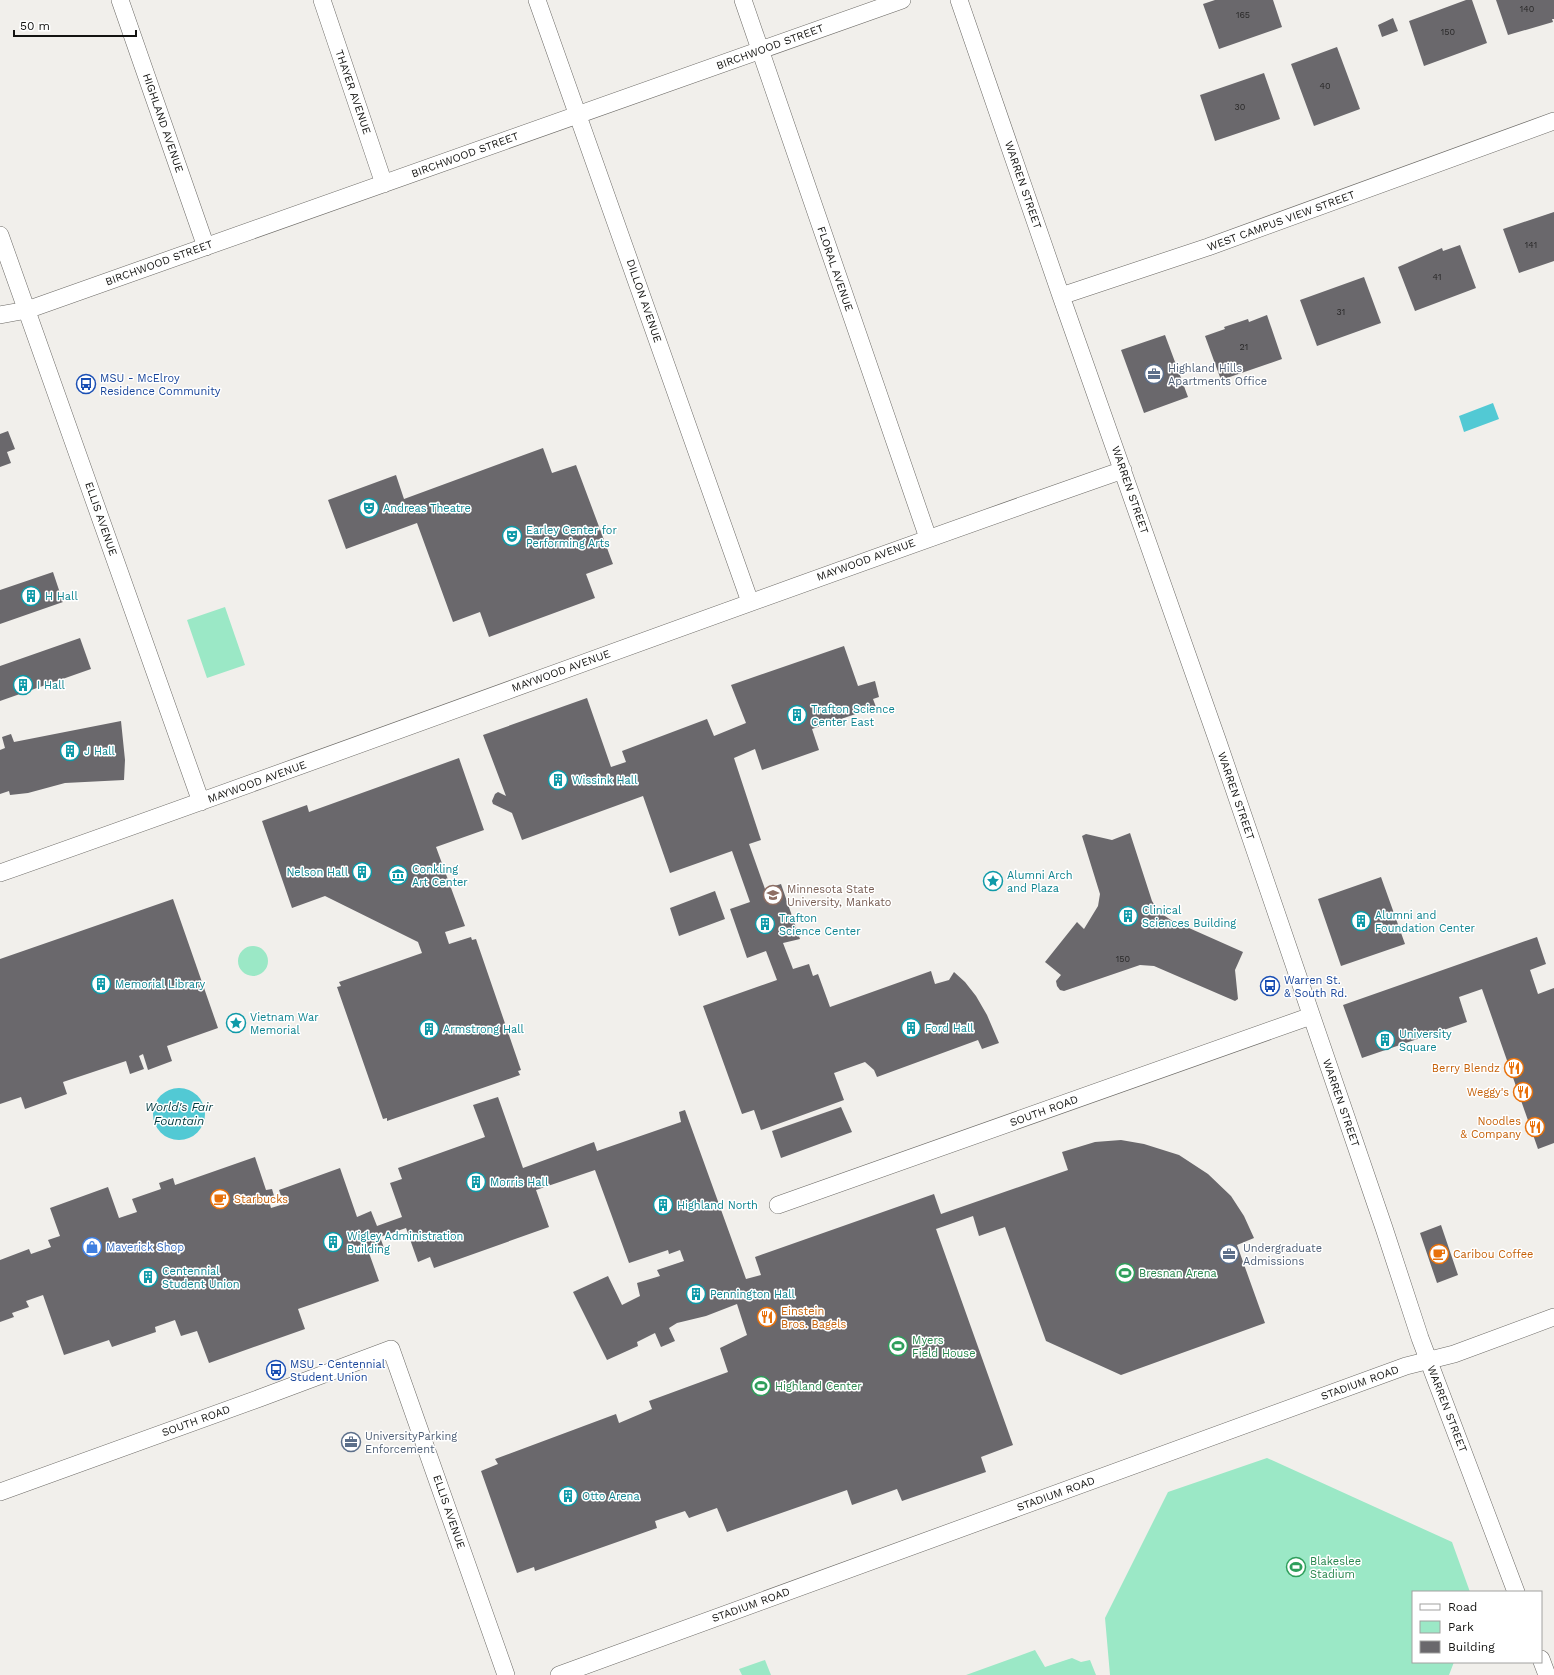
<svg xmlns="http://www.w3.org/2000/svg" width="1554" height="1675" font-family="'Work Sans',sans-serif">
<rect width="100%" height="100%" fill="#f1efeb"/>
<!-- green -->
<path fill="#9be8c6" d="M225,607L245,665L207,678L187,620Z
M238 961a15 15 0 1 1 30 0a15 15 0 1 1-30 0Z
M1267,1458L1452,1542L1470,1592H1413V1662H1454L1449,1675H1110L1105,1618L1168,1492Z
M1035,1650L1045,1667L1072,1658L1081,1662L1090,1660L1096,1675H966Z
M765,1660L771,1675H742L739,1669Z"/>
<!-- water -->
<path fill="#52c9d4" d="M1493,403L1499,419L1464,432L1459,416Z
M153 1114a26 26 0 1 1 52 0a26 26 0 1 1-52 0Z"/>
<!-- building -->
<path fill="#6a686c" d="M1215,0H1273L1282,27L1219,49L1203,4Z
M1466,0H1472L1487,43L1424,66L1409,21Z
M1496,0H1554V19H1552L1553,22L1508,35Z
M1393,18L1398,31L1382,37L1378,25Z
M1337,47L1360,109L1314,126L1291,64Z
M1264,73L1280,119L1215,141L1200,95Z
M1554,212V261L1519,273L1503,229Z
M1460,245L1476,288L1415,311L1398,267L1442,248L1443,251Z
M1364,277L1381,323L1317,346L1300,300Z
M1267,315L1282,359L1221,380L1205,336L1225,329L1224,327L1248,319L1249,322Z
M1165,335L1188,397L1144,413L1121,350Z
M8,431L15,449L7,452L11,463L0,467V434Z
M543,448L552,473L576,465L613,564L586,574L595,598L489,637L480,612L453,622L417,523L346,549L328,500L396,475L404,499Z
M53,572L63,602L0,624V590Z
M80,638L91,669L0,701V666Z
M844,646L858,686L875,681L879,697L873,699L876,707L812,729L819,750L762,770L755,749L734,758L761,840L749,844L765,889L781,884L800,939L783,943L793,969L809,964L813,976L818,974L830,1007L931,971L935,984L949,980L954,972L965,982L976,996L987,1015L999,1043L982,1049L978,1040L877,1077L874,1070L865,1062L834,1073L844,1100L761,1130L754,1110L742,1114L703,1006L777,980L766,951L747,958L730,909L750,902L732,851L670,873L643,796L522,840L512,813L493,804L492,801L495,794L498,792L506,796L483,735L587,698L611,767L626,762L622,751L707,719L714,736L746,723L731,685Z
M121,721L125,760L124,780L65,783L28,793L10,795L9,791L0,794V750L5,748L2,737L11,734L14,742Z
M459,758L484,830L436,847L465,926L445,932L449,944L471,937L472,940L476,939L521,1070L518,1071L520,1075L387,1121V1118L383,1119L337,987L341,986L339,982L422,953L418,942L325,896L292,908L262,821L307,805L309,812Z
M1130,833L1152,901L1159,912L1171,920L1243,952L1235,970L1238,999L1235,1001L1154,966L1140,965L1064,991L1060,990L1057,986L1056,981L1061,975L1045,962L1077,922L1084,929L1098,906L1100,894L1082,836L1086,834L1112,840Z
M1381,877L1405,944L1341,966L1318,899Z
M715,891L725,919L679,936L670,908Z
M173,899L218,1028L167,1046L172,1061L148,1070L143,1054L139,1056L144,1069L130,1074L126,1061L63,1082L67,1094L25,1109L21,1097L0,1104V959Z
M1537,937L1546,964L1530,970L1538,994L1554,988V1143L1538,1149L1482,989L1459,997L1467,1022L1362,1058L1343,1005Z
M498,1097L523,1168L594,1142L597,1151L681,1122L679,1112L685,1110L746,1279L761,1275L755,1257L934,1194L941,1214L1068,1170L1062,1152L1095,1142L1121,1140L1144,1144L1179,1155L1208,1174L1231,1196L1244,1216L1254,1238L1237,1245L1265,1323L1121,1375L1046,1341L1005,1227L979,1236L973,1216L936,1229L1013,1445L981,1457L986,1472L902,1501L897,1489L852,1505L847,1490L727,1532L717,1508L689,1518L685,1511L655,1521L657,1528L535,1571L534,1567L517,1573L481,1471L498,1464L495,1459L616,1414L619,1423L652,1409L649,1401L728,1372L720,1348L747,1335L737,1304L706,1316L677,1323L669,1328L675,1341L661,1347L655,1333L637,1342L638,1346L607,1360L573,1292L608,1276L622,1305L640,1296L637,1283L660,1276L657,1270L684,1261L680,1250L669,1254L668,1250L629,1263L595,1170L536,1190L549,1227L434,1268L430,1257L418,1262L406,1228L380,1237L384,1248L369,1253L379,1281L298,1309L305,1329L209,1363L197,1331L181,1336L175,1320L155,1327L156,1332L112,1347L109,1340L64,1355L43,1295L26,1301L29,1307L12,1313L14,1317L0,1322V1260L29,1249L31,1254L51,1247L48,1240L60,1236L50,1208L108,1187L119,1218L137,1212L132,1199L161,1189L159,1183L173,1178L175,1185L255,1157L266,1190L272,1189L275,1199L269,1201L271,1208L284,1204L279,1190L340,1168L357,1217L371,1211L377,1226L402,1217L390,1183L402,1179L398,1168L485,1137L473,1105Z
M841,1107L852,1132L781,1158L772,1131Z
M1441,1225L1458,1275L1437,1283L1420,1233Z
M349,1436L356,1438L353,1447L346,1445Z"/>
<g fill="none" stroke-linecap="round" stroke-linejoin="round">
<!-- minor casing -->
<g stroke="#6b6965" stroke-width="18">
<path id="minor" d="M120,0L206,247
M322,0L384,184
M537,0L750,602
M743,0L928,538
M959,0L1061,296L1218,742L1384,1228L1420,1338L1516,1592
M0,235L201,802
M1061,296L1208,247L1554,121
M0,315L27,310L902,0
M0,873C375,741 747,601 1123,470
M778,1205L1311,1016
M0,1492L260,1398L391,1349L506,1675
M1541,1659L1547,1675
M559,1675L1406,1366L1454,1354L1554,1317"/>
</g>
<!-- minor -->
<use href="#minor" stroke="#fff" stroke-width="17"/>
</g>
<!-- icons -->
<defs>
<g id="office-ring" transform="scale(1)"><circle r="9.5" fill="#fff" stroke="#5c6f8a" stroke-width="1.5"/><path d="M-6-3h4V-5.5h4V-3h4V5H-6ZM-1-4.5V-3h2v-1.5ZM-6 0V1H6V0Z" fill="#5c6f8a"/></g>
<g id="bus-ring" transform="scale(1)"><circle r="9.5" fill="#fff" stroke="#1a4fb4" stroke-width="1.5"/><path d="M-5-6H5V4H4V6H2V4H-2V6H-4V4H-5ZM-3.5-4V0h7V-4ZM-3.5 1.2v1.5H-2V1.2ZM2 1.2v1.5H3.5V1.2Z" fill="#1a4fb4"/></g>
<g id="theatre-ring" transform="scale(1)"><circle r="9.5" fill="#fff" stroke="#0f9aa8" stroke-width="1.5"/><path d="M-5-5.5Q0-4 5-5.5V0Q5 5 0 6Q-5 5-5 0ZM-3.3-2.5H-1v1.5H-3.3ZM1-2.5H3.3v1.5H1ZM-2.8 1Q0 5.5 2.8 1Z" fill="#0f9aa8"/></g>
<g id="building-ring" transform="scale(1)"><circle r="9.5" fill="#fff" stroke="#0f9aa8" stroke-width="1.5"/><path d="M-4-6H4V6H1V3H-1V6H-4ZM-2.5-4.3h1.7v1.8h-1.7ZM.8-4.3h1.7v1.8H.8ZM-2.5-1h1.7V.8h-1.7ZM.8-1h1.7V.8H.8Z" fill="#0f9aa8"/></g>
<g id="museum-ring" transform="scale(1)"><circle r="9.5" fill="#fff" stroke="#0f9aa8" stroke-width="1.5"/><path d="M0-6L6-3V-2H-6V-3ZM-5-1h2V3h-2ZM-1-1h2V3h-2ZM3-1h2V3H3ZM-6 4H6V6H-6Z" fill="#0f9aa8"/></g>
<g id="sight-ring" transform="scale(1)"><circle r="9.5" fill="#fff" stroke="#0f9aa8" stroke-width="1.5"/><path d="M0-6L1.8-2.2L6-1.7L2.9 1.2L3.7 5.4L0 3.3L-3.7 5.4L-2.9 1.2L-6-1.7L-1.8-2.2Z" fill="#0f9aa8"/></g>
<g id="university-ring" transform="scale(1)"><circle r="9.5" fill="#fff" stroke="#8d6e63" stroke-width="1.5"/><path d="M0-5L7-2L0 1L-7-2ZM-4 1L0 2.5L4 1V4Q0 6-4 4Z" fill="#8d6e63"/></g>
<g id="restaurant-ring" transform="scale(1)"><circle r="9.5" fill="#fff" stroke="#e8710a" stroke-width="1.5"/><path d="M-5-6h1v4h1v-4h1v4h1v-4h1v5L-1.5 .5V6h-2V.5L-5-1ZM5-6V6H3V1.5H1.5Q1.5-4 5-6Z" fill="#e8710a"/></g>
<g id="cafe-ring" transform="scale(1)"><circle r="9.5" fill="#fff" stroke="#e8710a" stroke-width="1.5"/><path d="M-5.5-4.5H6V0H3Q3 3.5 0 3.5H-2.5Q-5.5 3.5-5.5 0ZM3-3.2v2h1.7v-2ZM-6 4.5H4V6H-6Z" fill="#e8710a"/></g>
<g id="shop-ring" transform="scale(1)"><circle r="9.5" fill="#fff" stroke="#3f7fe0" stroke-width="1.5"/><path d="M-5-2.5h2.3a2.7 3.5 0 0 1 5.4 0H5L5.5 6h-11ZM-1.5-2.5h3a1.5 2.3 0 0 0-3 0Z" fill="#3f7fe0"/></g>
<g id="stadium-ring" transform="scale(1)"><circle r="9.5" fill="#fff" stroke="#2e9e5b" stroke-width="1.5"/><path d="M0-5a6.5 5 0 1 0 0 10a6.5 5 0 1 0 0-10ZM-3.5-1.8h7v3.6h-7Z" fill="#2e9e5b"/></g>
</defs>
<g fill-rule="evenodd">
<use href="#office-ring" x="1154" y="374"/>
<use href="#bus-ring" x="86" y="384"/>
<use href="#theatre-ring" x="369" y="508"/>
<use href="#theatre-ring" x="512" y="536"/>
<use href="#building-ring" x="31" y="596"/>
<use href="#building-ring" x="23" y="685"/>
<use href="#building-ring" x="797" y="715"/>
<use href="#building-ring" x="70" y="751"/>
<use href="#building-ring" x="558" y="780"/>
<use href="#building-ring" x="362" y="872"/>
<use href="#museum-ring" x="398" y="875"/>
<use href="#sight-ring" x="993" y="881"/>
<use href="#university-ring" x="773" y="895"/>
<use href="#building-ring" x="1128" y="916"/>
<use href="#building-ring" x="1361" y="921"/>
<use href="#building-ring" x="765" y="924"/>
<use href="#building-ring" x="101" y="984"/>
<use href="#bus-ring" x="1270" y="986"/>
<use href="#sight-ring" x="236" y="1023"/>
<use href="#building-ring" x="911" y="1028"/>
<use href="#building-ring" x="429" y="1029"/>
<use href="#building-ring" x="1385" y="1040"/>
<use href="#restaurant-ring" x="1514" y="1068"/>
<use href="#restaurant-ring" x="1523" y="1092"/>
<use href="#restaurant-ring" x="1535" y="1127"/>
<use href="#building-ring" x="476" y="1182"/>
<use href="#cafe-ring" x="220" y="1199"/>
<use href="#building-ring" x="663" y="1205"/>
<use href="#building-ring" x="333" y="1242"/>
<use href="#shop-ring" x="92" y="1247"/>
<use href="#office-ring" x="1229" y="1254"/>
<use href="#cafe-ring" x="1439" y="1254"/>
<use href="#stadium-ring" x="1125" y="1273"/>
<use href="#building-ring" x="148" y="1277"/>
<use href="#building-ring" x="696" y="1294"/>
<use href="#restaurant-ring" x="767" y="1317"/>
<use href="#stadium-ring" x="898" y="1346"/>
<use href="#bus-ring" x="276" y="1370"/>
<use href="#stadium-ring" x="761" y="1386"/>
<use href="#office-ring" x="351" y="1442"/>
<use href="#building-ring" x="568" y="1496"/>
<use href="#stadium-ring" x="1296" y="1567"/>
</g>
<g text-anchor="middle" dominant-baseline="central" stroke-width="3" stroke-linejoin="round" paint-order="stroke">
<!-- number labels -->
<g font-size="9" fill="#292828">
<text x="1527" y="9">140</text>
<text x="1243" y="15">165</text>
<text x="1448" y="32">150</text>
<text x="1325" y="86">40</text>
<text x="1240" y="107">30</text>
<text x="1531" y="245">141</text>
<text x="1437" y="277">41</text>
<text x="1341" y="312">31</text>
<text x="1244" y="347">21</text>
<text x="1123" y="959">150</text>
</g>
<!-- street labels -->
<g font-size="11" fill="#131311" stroke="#fff">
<text transform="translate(770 47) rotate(-20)">BIRCHWOOD STREET</text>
<text transform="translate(353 92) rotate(71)">THAYER AVENUE</text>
<text transform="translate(163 123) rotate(71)">HIGHLAND AVENUE</text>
<text transform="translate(465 155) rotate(-20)">BIRCHWOOD STREET</text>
<text transform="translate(1023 185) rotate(71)">WARREN STREET</text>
<text transform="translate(1281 221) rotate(-20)">WEST CAMPUS VIEW STREET</text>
<text transform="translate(159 263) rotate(-20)">BIRCHWOOD STREET</text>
<text transform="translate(835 269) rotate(71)">FLORAL AVENUE</text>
<text transform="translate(644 301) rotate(71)">DILLON AVENUE</text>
<text transform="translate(1130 490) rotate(71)">WARREN STREET</text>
<text transform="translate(101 519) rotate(71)">ELLIS AVENUE</text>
<text transform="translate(866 560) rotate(-20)">MAYWOOD AVENUE</text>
<text transform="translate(561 671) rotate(-20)">MAYWOOD AVENUE</text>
<text transform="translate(257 782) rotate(-20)">MAYWOOD AVENUE</text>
<text transform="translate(1236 796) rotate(71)">WARREN STREET</text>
<text transform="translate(1341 1103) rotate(71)">WARREN STREET</text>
<text transform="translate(1044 1111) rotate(-20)">SOUTH ROAD</text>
<text transform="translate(1360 1383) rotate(-20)">STADIUM ROAD</text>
<text transform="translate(1447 1409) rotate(69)">WARREN STREET</text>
<text transform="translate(196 1421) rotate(-20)">SOUTH ROAD</text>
<text transform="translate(1056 1494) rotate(-20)">STADIUM ROAD</text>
<text transform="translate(449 1512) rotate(71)">ELLIS AVENUE</text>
<text transform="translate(751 1605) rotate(-20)">STADIUM ROAD</text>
</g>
<!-- service labels -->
<g font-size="11" fill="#4e5e75" stroke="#fff" text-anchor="start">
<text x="1168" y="368">Highland Hills<tspan x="1168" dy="13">Apartments Office</tspan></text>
<text x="1243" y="1248">Undergraduate<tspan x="1243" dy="13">Admissions</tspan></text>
<text x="365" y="1436">UniversityParking<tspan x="365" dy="13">Enforcement</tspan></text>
</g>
<!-- transit labels -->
<g font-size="11" fill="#164399" stroke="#fff" text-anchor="start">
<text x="100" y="378">MSU - McElroy<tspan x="100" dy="13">Residence Community</tspan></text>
<text x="1284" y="980">Warren St.<tspan x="1284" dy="13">&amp; South Rd.</tspan></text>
<text x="290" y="1364">MSU - Centennial<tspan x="290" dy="13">Student Union</tspan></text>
</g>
<!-- culture labels -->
<g font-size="11" fill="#0d838f" stroke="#fff" text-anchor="start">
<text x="383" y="508">Andreas Theatre</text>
<text x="526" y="530">Earley Center for<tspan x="526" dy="13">Performing Arts</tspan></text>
<text x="45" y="596">H Hall</text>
<text x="37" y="685">I Hall</text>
<text x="811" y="709">Trafton Science<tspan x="811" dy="13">Center East</tspan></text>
<text x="84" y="751">J Hall</text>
<text x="572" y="780">Wissink Hall</text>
<text x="412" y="869">Conkling<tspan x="412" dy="13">Art Center</tspan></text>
<text x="348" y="872" text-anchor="end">Nelson Hall</text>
<text x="1007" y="875">Alumni Arch<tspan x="1007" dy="13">and Plaza</tspan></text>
<text x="1142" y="910">Clinical<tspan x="1142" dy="13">Sciences Building</tspan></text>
<text x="1375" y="915">Alumni and<tspan x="1375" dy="13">Foundation Center</tspan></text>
<text x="779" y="918">Trafton<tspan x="779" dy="13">Science Center</tspan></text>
<text x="115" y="984">Memorial Library</text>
<text x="250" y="1017">Vietnam War<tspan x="250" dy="13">Memorial</tspan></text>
<text x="925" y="1028">Ford Hall</text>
<text x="443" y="1029">Armstrong Hall</text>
<text x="1399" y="1034">University<tspan x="1399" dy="13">Square</tspan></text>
<text x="490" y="1182">Morris Hall</text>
<text x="677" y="1205">Highland North</text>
<text x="347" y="1236">Wigley Administration<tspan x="347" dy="13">Building</tspan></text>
<text x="162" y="1271">Centennial<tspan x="162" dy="13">Student Union</tspan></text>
<text x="710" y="1294">Pennington Hall</text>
<text x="582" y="1496">Otto Arena</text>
</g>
<!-- education labels -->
<g font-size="11" fill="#785e54" stroke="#fff" text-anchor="start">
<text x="787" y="889">Minnesota State<tspan x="787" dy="13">University, Mankato</tspan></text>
</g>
<!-- food labels -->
<g font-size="11" fill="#c56008" stroke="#fff" text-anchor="end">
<text x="1500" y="1068">Berry Blendz</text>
<text x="1509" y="1092">Weggy's</text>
<text x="1521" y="1121">Noodles<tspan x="1521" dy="13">&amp; Company</tspan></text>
<text x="234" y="1199" text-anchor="start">Starbucks</text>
<text x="1453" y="1254" text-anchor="start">Caribou Coffee</text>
<text x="781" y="1311" text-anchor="start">Einstein<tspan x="781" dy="13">Bros. Bagels</tspan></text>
</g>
<!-- shop labels -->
<g font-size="11" fill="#366cbe" stroke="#fff" text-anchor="start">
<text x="106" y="1247">Maverick Shop</text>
</g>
<!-- leisure labels -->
<g font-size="11" fill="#27864d" stroke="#fff" text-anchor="start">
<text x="1139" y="1273">Bresnan Arena</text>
<text x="912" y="1340">Myers<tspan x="912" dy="13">Field House</tspan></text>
<text x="775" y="1386">Highland Center</text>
<text x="1310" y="1561">Blakeslee<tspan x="1310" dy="13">Stadium</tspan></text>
</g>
<!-- water labels -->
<g font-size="12" font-style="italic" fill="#003a3f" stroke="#fff">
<text x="179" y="1107">World's Fair<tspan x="179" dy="14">Fountain</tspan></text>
</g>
</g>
<!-- legend -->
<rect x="1412" y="1591" width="130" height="72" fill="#ffffff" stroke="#a1a1a0"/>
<rect x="1420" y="1604" width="20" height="6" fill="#ffffff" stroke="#a1a1a0"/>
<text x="1448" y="1611" font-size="12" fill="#131311">Road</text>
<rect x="1420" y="1621" width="20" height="12" fill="#9be8c6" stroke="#a1a1a0"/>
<text x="1448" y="1631" font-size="12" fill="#131311">Park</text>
<rect x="1420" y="1641" width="20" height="12" fill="#6a686c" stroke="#a1a1a0"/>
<text x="1448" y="1651" font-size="12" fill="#131311">Building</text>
<!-- scale -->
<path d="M14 30v6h122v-6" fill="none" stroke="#131311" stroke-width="2"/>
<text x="20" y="30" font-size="12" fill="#131311" stroke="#ffffff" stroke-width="3" paint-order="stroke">50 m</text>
</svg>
